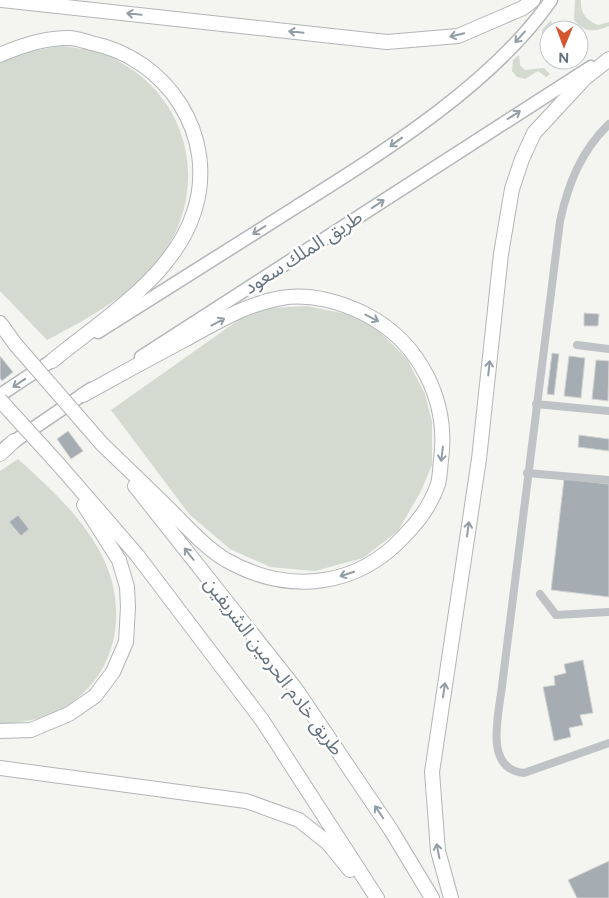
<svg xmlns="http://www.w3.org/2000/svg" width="609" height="898" font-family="Figtree,'Noto Sans Arabic',sans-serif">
<rect width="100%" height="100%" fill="#f4f4f0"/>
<!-- green -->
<path fill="#d5dad1" d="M575,0H581C580,13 586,20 598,25L609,22V26C595,32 584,33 574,20Z
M551,20L553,30H549V55L543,49L542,30Z
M61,46C74,48 89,49 102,52C110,54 118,61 125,65C187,102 206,180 170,243C146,287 90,318 47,340L0,291V63L20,53Z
M519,55L520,65L525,70L544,68L550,74L546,77L538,71L525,79L517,77L512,71L513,60Z
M307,306L346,314L375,327L407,359L425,394L432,422V465L421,491L398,531L363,558L315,571L270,567L230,549L189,514L111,410L240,319L268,308Z
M18,459C48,486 79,514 99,550C131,607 119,679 58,711C40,720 21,722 2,724L0,723V471Z"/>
<!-- building -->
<path fill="#a6adb2" stroke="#d5d5d3" d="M584,313L599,314L598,326H584Z
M552,353L559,354L554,395L547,394Z
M0,356L13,372L2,381L0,378Z
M569,356L585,358L581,398L564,396Z
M596,360L609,361L608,401L592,399Z
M68,431L83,451L71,459L57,439Z
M579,435L609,439V451L578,447Z
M564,479L609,484V597L551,590Z
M18,515L29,529L21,536L9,522Z
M583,660L593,713L580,715L583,725L569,728L571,737L554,741L543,687L555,685L554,676L566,673L564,664Z
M609,861V898H577L568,880Z"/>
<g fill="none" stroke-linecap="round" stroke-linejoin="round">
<!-- primary casing -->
<g stroke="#b3b6b9" stroke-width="15">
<path id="primary" d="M98,332C164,290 230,248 296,207C382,153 493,84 551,0
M141,357L591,67
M0,395L59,356
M6,447L91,389"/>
</g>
<!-- motorway casing -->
<g stroke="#b2b5b8" stroke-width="16">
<path id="motorway" d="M2,0L387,42L458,36L523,8L533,0
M0,55C22,45 44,38 69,38C76,38 84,41 91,43C167,58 219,136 194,212C174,276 102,320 52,361
M0,323L16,345
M83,395C117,376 152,357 186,339C217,322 247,304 281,298C310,293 342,302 367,315C420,343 449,401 441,460C440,468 440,477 438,484C432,502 419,521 405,535C357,588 288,595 226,560C206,548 189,529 173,513C150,490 126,467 102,444
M0,454L14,441
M60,466L137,555L262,720L377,898
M135,486L295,688L391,830L432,898
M0,731L31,730L69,714L95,696L113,672L126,642L128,607L127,587L119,560L84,505
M0,768L246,801L299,820L328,843L350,870
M451,898L438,851L432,772L479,459L501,254L512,189L522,159L534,133L585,78L609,59"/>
</g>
<!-- minor -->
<path stroke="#bfc3c6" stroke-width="8" d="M609,124C581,151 568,184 560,221L502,686C499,714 483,769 524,773L609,743
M577,345L609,349
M536,404L609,411
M527,473L609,480
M540,594L556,615L609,612"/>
<!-- primary -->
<use href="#primary" stroke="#fff" stroke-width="12"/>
<!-- motorway -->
<use href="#motorway" stroke="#fff" stroke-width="14"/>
<!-- motorway-bridge casing -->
<g stroke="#b2b5b8" stroke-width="16" stroke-linecap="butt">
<path id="motorway-bridge" d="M16,345L102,444
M0,400L60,466"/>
</g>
<!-- motorway-bridge -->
<use href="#motorway-bridge" stroke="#fff" stroke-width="14"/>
</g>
<!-- one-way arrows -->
<defs><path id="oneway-shaft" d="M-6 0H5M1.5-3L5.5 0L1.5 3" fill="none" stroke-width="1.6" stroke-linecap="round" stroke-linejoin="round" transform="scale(1.25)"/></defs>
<g stroke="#939da5">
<use href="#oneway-shaft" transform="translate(134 14) rotate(-174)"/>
<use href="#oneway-shaft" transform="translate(296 32) rotate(-174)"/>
<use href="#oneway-shaft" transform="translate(457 35) rotate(166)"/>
<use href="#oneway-shaft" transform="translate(520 37) rotate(132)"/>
<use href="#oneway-shaft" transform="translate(514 115) rotate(-32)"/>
<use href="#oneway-shaft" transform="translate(396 142) rotate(144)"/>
<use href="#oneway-shaft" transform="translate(378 204) rotate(-33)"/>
<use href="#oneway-shaft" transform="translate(259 230) rotate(148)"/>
<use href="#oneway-shaft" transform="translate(372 318) rotate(27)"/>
<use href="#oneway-shaft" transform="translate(218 322) rotate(-28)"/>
<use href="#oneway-shaft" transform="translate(489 368) rotate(-84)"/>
<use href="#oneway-shaft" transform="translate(19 383) rotate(146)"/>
<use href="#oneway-shaft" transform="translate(442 454) rotate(97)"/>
<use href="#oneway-shaft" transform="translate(468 529) rotate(-82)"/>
<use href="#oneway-shaft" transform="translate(189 554) rotate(-128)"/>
<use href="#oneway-shaft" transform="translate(347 574) rotate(162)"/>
<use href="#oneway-shaft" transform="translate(444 690) rotate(-82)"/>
<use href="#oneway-shaft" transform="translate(379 812) rotate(-124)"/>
<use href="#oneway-shaft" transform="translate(438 851) rotate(-101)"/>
</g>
<g text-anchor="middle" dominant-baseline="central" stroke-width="5" stroke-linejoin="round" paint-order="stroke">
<!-- street labels -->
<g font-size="19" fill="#65737f" stroke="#fff">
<text transform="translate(303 252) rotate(-33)">طريق الملك سعود</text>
<text transform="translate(274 666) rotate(53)">طريق خادم الحرمين الشريفين</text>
</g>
</g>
<!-- north arrow -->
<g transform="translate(564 45) rotate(181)"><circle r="24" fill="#ffffff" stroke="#c1c7cc"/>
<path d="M0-4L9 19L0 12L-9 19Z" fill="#d4562f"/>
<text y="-8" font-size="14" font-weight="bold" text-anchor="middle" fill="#65737f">N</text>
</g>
</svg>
